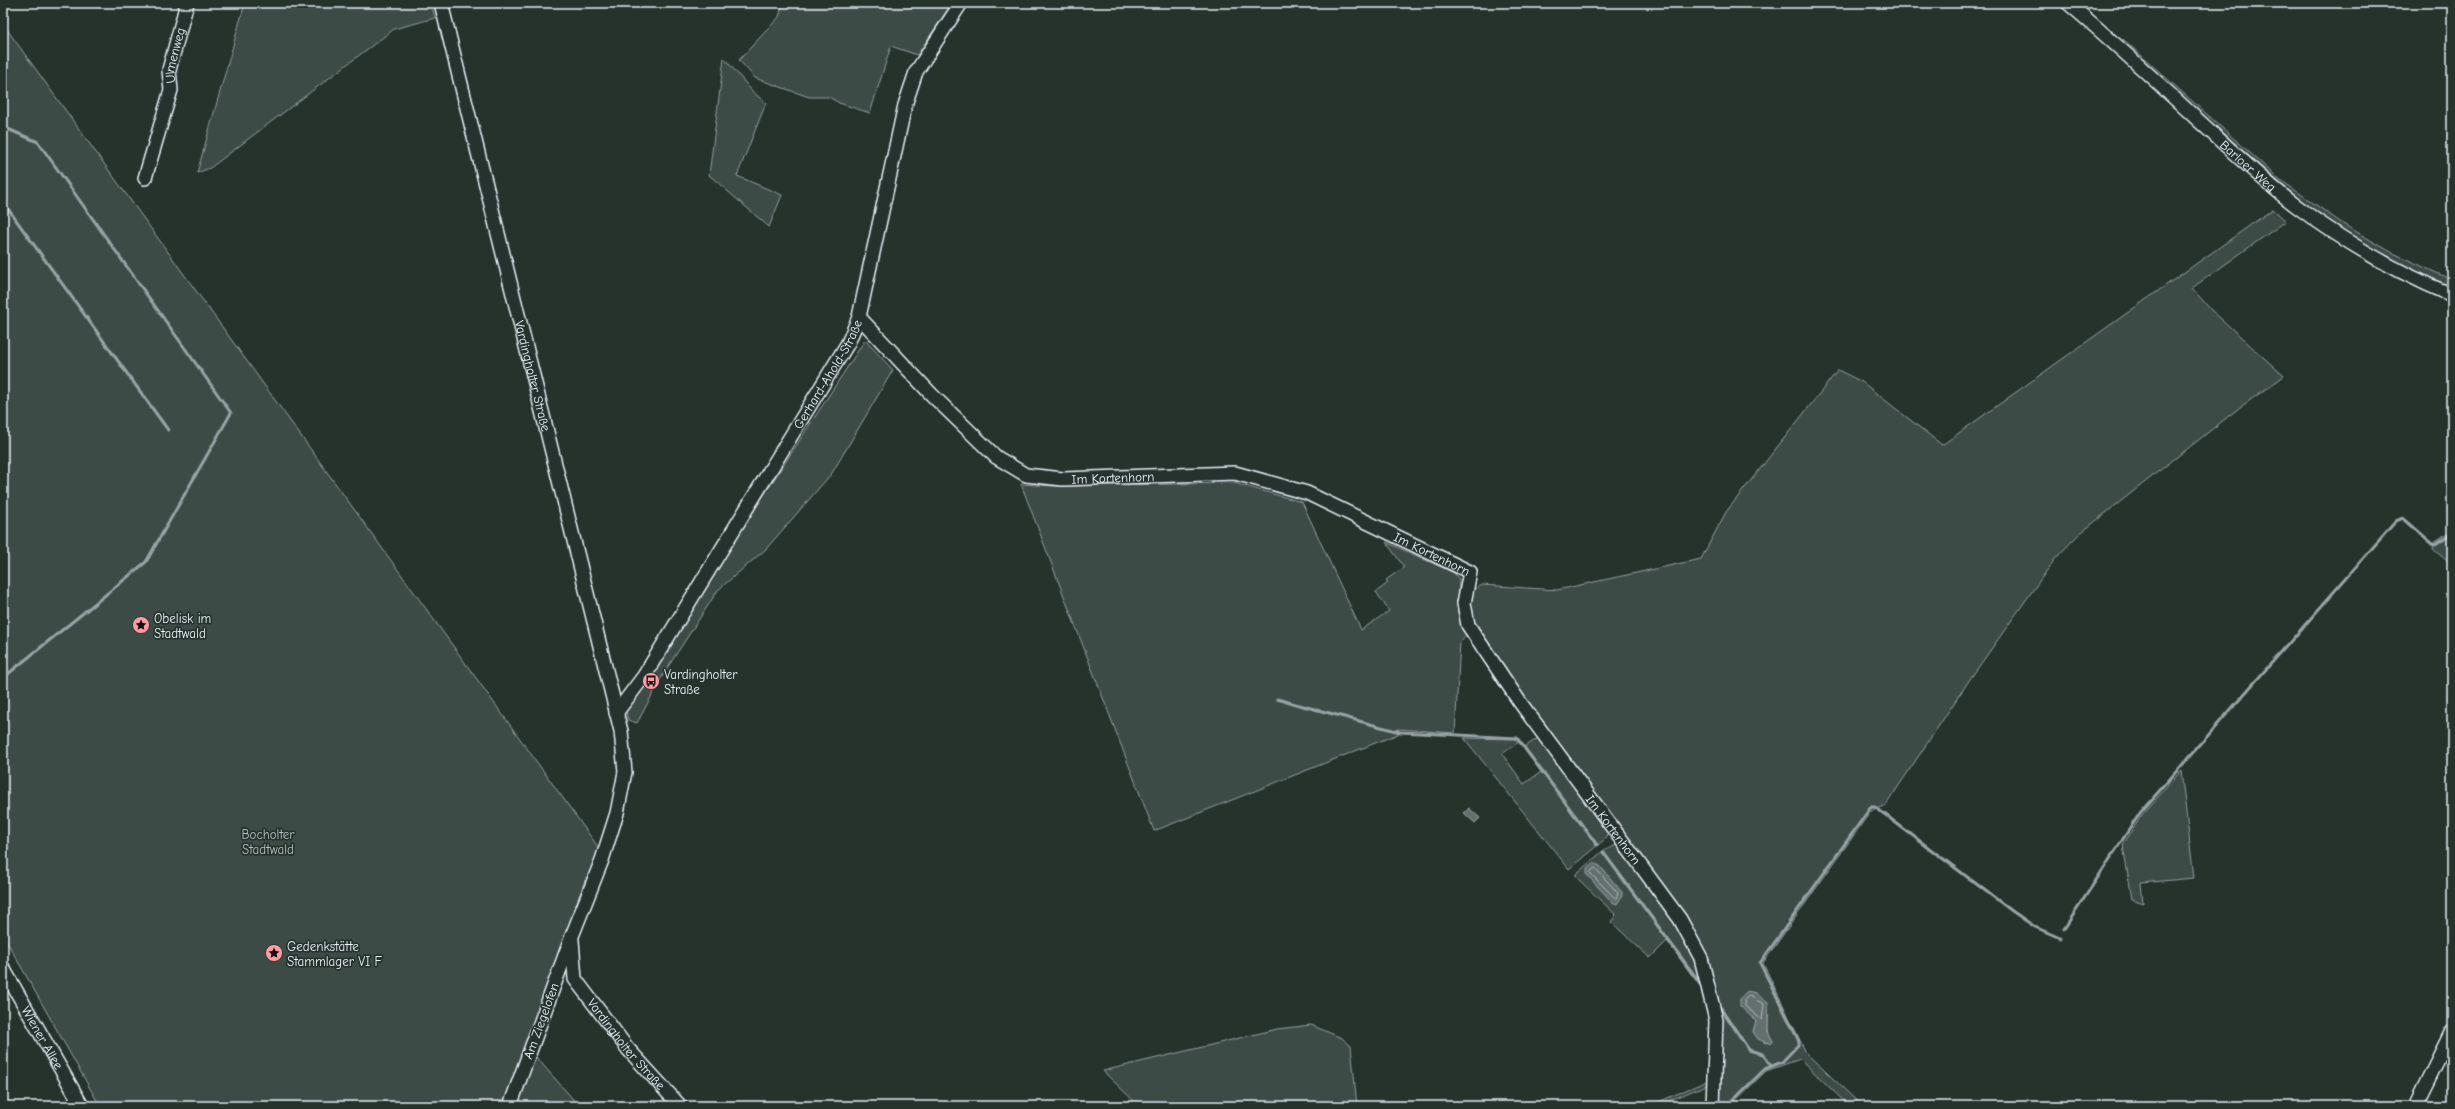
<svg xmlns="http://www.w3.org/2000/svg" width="2455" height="1109" font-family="'Comic Neue',sans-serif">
<rect width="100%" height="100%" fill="#26332d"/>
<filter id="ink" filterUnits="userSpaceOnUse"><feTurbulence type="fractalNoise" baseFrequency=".025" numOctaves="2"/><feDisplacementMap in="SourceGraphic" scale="8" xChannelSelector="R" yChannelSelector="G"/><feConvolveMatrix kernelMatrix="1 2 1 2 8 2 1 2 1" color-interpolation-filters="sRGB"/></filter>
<g filter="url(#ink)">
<!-- green -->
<path fill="#3e4b47" stroke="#939ea0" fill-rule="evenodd" d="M245,3H431L435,18L394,29L210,168L197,173Z
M783,3H952L917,55L891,46L870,113L839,103L829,97H809L755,78L739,60L779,17Z
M3,24L599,848L588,882L585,880L504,1106H100L3,935Z
M2123,39L2278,178L2343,224L2391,252L2452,280V287C2323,238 2226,137 2124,48Z
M724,58L753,92L766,103L737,176L782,195L769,227L709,175Z
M2273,209L2286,221L2192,288L2210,309L2284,376L2239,408L2078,535L2055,559L1970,679L1886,805L1871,811L1763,963L1806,1053L1862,1106H1849L1800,1059L1766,1071L1730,1106H1718C1719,1077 1724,1046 1721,1017C1717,980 1703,947 1685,916L1536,715L1473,619L1469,606L1473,590L1482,585L1557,590L1701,559L1726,512L1838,370L1862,382L1942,445ZM1756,993C1760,997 1768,1001 1768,1007C1770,1019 1764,1030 1773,1041L1765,1043L1753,1032L1756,1021L1753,1017Z
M865,340L893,370L832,473L766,549L718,590L664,673L637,723L628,720L625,708Z
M1234,483L1302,502L1361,630L1389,611L1376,592L1388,583L1386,580L1404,567L1386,542L1454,573L1459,579L1458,612L1461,623L1468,633L1460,642L1455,733L1397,729L1398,734L1154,831L1021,484L1053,486Z
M2452,530V565L2433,549L2434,542Z
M1464,738L1515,739L1519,742L1502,754L1524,784L1541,772L1523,748L1538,738L1608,832L1605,839L1569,869Z
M2181,771L2194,878L2141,883L2143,903L2132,899L2123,845L2141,816Z
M1617,845C1648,887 1691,931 1702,983L1699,985L1667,941L1650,958L1611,922L1616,915L1576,877V874L1603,851Z
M1311,1025L1342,1038L1351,1046L1357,1106H1139L1103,1071L1277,1029Z
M535,1056L579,1106H517Z
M1707,1081V1085C1692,1090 1662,1106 1649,1106Z"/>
<!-- water -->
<path fill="#636f6d" stroke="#98a3a5" d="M1469,808L1480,818L1475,823L1464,813Z
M1594,863L1600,866L1622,892V896L1617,904L1612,902L1587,875V868Z
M1747,991L1756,993L1768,1002V1032L1773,1041L1771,1044L1758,1039L1753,1032L1756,1021L1740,1006V999Z"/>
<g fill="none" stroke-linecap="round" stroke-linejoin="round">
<!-- shore -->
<path stroke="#b3bdc0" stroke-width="1" d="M1595,868L1618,893L1616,899L1590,873Z
M1749,996L1764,1004L1762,1020L1745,1006L1744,1001Z"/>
<!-- stream -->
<path stroke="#98a3a5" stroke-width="3" d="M3,127L38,142L231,413L146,562L3,678
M3,202L168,430
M1277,699L1400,732L1517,738L1597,845
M1603,852L1700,983
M2064,929L2140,813L2396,521L2403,518L2434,545L2452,533
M1721,1008L1749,1050L1763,1054L1771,1066
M1727,1106L1765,1069L1782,1062L1798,1045L1799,1041L1760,963L1871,807H1875L2012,911L2035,927L2060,938"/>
<!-- minor casing -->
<g stroke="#e8f1f8" stroke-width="16">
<g id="minor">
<path id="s1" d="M441,3L621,731L625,772L617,813L602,860L572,936L510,1106"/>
<path id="s2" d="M2068,3C2113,41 2156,81 2199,121C2230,149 2261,179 2295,205C2343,241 2396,272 2452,295"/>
<path id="s3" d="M145,178L171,90L169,70L187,3"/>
<path id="s4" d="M859,317L932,395L996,457L1026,475L1063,479L1235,473L1307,493L1470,572L1464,603L1468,625L1519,701L1680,919L1701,958L1716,1020L1713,1106"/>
<path id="s5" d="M616,713L644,676L848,343L859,317L905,105L916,72L961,3"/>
<path id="s6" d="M572,940L575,979L628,1049L680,1106"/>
<path id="s7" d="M3,968L82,1106"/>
<path d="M2415,1106L2452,1031"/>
</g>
</g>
<!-- minor -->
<use href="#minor" stroke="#26332d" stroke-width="13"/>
</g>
</g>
<!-- icons -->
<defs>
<g id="sight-disc" transform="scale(0.9)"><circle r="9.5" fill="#ff9aa2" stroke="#26332d"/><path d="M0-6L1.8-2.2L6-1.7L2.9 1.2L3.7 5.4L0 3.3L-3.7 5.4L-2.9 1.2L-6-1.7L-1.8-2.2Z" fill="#111"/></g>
<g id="bus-disc" transform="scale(0.9)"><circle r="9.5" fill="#ff9aa2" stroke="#26332d"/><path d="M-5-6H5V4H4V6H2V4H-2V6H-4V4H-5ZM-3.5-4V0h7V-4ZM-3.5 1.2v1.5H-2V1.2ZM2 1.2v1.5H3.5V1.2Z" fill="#111"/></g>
</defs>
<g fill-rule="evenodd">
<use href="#sight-disc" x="141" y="625"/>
<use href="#bus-disc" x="651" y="681"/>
<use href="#sight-disc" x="274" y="953"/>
</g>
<g text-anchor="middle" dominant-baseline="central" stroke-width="3.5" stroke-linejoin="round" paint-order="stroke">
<!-- street labels -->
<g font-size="13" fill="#e8f1f8" stroke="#26332d">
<text stroke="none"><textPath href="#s3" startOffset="127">Ulmenweg</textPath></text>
<text stroke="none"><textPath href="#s2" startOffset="243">Barloer Weg</textPath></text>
<text stroke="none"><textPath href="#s5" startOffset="400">Gerhard-Ahold-Straße</textPath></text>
<text stroke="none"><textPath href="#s1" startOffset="384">Vardingholter Straße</textPath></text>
<text stroke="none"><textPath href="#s4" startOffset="318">Im Kortenhorn</textPath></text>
<text stroke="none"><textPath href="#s4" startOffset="654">Im Kortenhorn</textPath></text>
<text stroke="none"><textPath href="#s4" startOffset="1001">Im Kortenhorn</textPath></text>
<text transform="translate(541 1021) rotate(-70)">Am Ziegelofen</text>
<text stroke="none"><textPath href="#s7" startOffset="80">Wiener Allee</textPath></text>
<text stroke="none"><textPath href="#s6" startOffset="122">Vardingholter Straße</textPath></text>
</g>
<!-- poi labels -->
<g font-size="13" fill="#e8f1f8" stroke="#26332d" text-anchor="start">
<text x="154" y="618">Obelisk im<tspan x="154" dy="15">Stadtwald</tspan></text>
<text x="664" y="674">Vardingholter<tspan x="664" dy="15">Straße</tspan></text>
<text x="287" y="946">Gedenkstätte<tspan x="287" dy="15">Stammlager VI F</tspan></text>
</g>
<!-- park labels -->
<g font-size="13" fill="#b5bfc3" stroke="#26332d">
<text x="268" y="834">Bocholter<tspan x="268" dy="15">Stadtwald</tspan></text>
</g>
</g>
<!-- margin -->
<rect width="2455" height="1109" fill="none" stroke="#26332d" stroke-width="16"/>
<rect x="8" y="8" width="2439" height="1093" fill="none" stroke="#e8f1f8" stroke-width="1.5" filter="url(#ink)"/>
</svg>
